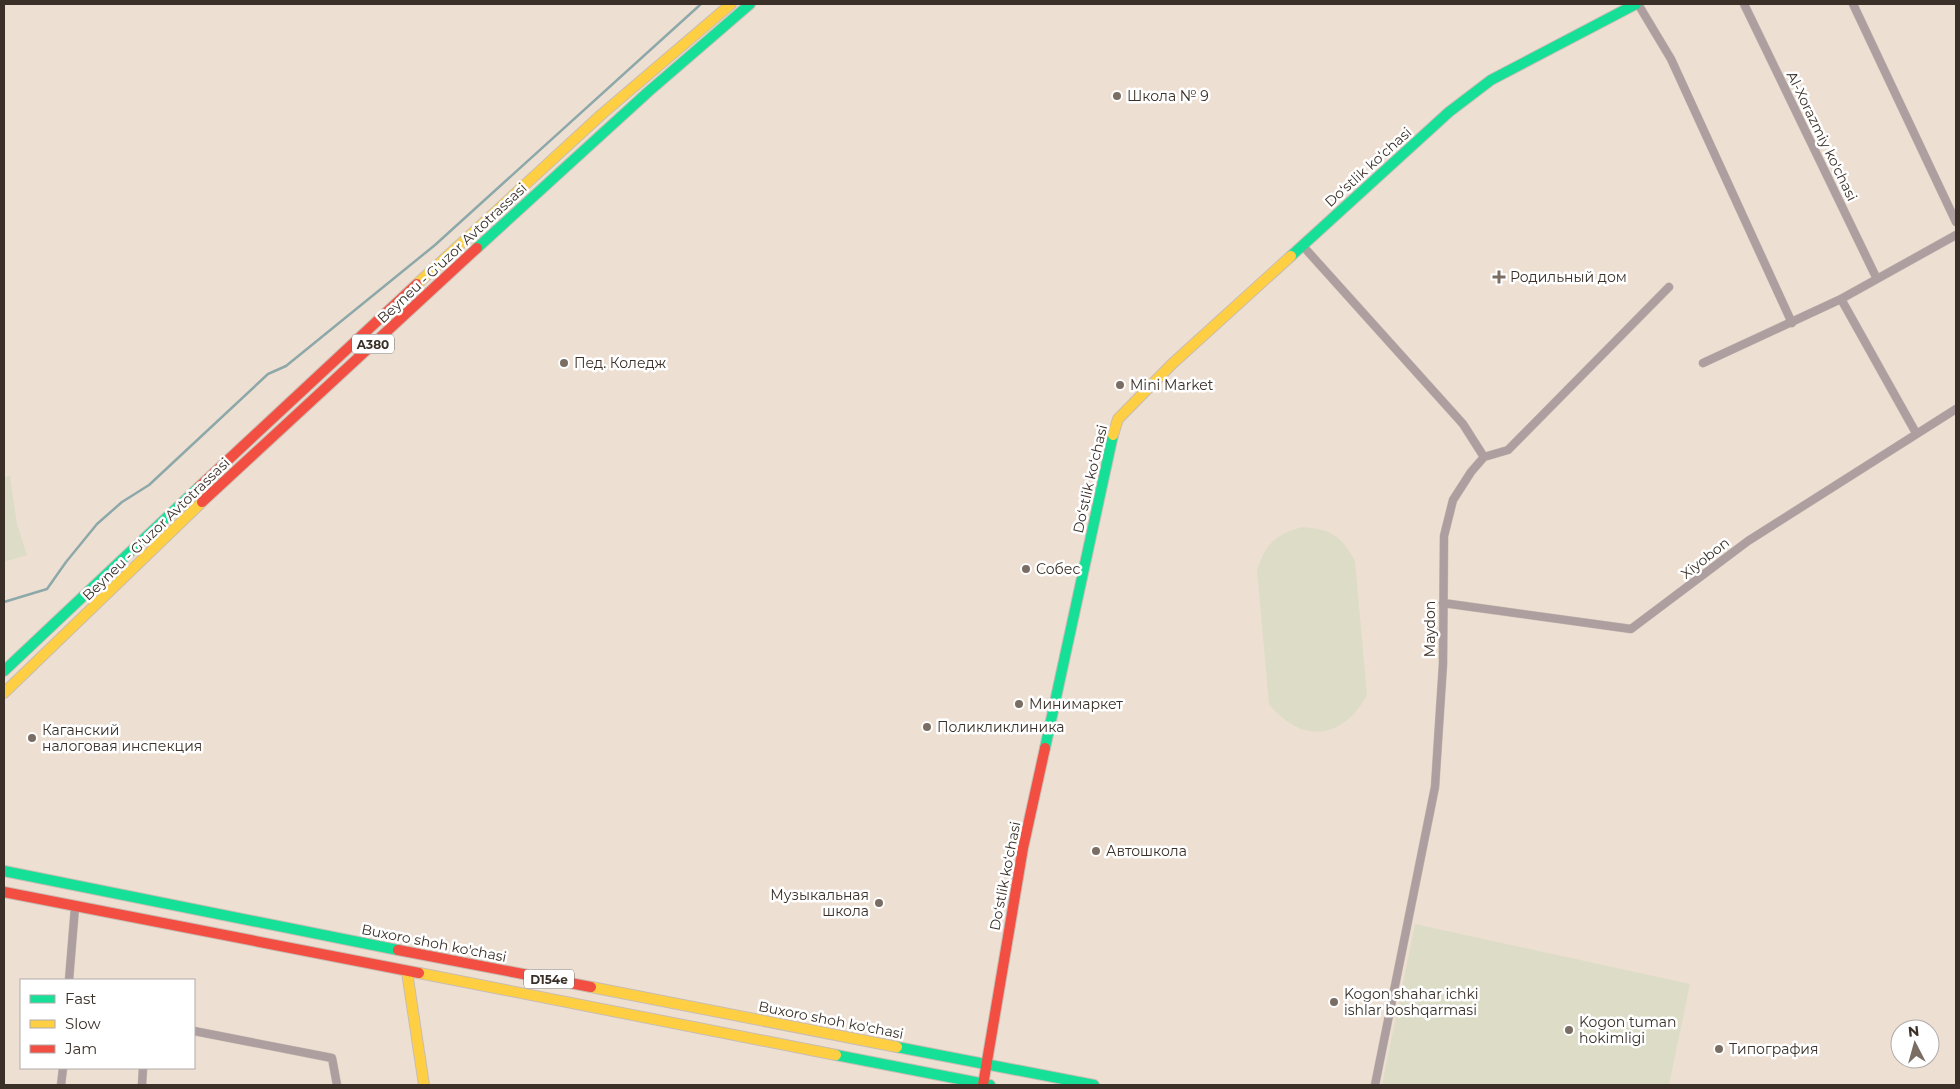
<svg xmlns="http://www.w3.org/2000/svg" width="1960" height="1089" font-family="Montserrat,sans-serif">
<rect width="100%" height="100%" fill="#eedfd3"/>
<!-- green -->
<path fill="#dddcc6" d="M10,476L17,524L27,555L4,562V477Z
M1303,527C1330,529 1342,536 1355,561L1367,695C1343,740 1301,744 1269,704L1257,570C1266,543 1276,534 1303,527Z
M1415,924L1690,984L1669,1085H1382Z"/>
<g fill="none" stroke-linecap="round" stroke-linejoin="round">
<!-- stream -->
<path stroke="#8da8a9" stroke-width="2.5" d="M4,602L47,589L66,562L97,524L122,502L149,485L268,374L286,366L435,245L701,4"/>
<!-- street casing -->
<g stroke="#c8bdb3" stroke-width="9">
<path id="street" d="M1638,4L1671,59L1792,323
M1744,4L1877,279
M1853,4L1956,222
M1302,245L1463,424L1484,457L1471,472L1453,500L1444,536L1443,664L1435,787L1375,1085
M1841,299L1916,433
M1703,363L1841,299L1956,235
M1484,457L1508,450L1669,287
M1443,603L1631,629L1748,541L1956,409
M69,980L75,907
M194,1031L332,1058L337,1085
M61,1085L63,1068
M142,1085L143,1068"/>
</g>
<!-- fast casing -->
<g stroke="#c8bdb3" stroke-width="12">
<path id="fast" d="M477,248L648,92L750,4
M1291,256L1449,112L1491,80L1636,4
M4,671L199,487
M1045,748L1113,435
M4,871L398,950
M897,1047L1094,1085
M836,1055L990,1085"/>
</g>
<!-- slow casing -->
<g stroke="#c8bdb3" stroke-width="12">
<path id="slow" d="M417,284L602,114L731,4
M1113,435L1118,419L1172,364L1291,256
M4,693L202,502
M407,972L424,1085
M419,973L836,1055
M591,987L897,1047"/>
</g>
<!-- jam casing -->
<g stroke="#c8bdb3" stroke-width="12">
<path id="jam" d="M199,487L417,284
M202,502L477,248
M4,892L419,973
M398,950L591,987
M983,1085L1023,848L1045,748"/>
</g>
<!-- street -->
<use href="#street" stroke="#ad9e9f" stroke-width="8"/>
<!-- fast -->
<use href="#fast" stroke="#16e098" stroke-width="10"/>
<!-- slow -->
<use href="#slow" stroke="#ffcf43" stroke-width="10"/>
<!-- jam -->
<use href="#jam" stroke="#f24e42" stroke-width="10"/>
</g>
<!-- markers -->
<g fill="#796d64" stroke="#fff" stroke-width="2">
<circle cx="1117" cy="96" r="5"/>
<path d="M1496.5 269.5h5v5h5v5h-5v5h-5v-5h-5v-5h5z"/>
<circle cx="564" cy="363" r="5"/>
<circle cx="1120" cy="385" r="5"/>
<circle cx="1026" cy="569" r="5"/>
<circle cx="1019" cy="704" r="5"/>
<circle cx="927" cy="727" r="5"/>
<circle cx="32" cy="738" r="5"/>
<circle cx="1096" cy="851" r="5"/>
<circle cx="879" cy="903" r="5"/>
<circle cx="1334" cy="1002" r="5"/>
<circle cx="1569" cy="1030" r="5"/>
<circle cx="1719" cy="1049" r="5"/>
</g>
<g text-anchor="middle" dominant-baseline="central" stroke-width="5" stroke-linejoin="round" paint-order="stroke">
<!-- shield labels -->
<g fill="#fff" stroke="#756e68" stroke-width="1">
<rect x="352" y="334.5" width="42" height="19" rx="4"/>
<rect x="524" y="969.5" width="50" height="19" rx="4"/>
</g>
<g font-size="12" font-weight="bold" fill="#3a3028">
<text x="373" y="344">A380</text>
<text x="549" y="979">D154e</text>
</g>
<!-- poi labels -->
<g font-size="14" fill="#3a3028" stroke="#fff" text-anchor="start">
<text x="1127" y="96">Школа № 9</text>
<text x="1510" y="277">Родильный дом</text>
<text x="574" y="363">Пед. Коледж</text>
<text x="1130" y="385">Mini Market</text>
<text x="1036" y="569">Собеc</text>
<text x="1029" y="704">Минимаркет</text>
<text x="937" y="727">Поликликлиника</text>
<text x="42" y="730">Каганский<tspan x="42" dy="16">налоговая инспекция</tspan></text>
<text x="1106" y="851">Автошкола</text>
<text x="869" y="895" text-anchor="end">Музыкальная<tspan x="869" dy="16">школа</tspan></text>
<text x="1344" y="994">Kogon shahar ichki<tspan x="1344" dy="16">ishlar boshqarmasi</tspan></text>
<text x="1579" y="1022">Kogon tuman<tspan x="1579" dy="16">hokimligi</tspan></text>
<text x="1729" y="1049">Типография</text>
</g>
<!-- street labels -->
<g font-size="14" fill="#3a3028" stroke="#fff">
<text transform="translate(1822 136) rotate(64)">Al-Xorazmiy ko'chasi</text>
<text transform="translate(1368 167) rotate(-42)">Do‘stlik ko‘chasi</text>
<text transform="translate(452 253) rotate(-43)">Beyneu - G'uzor Avtotrassasi</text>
<text transform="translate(1090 479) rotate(-77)">Do‘stlik ko‘chasi</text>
<text transform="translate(156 529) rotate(-44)">Beyneu - G'uzor Avtotrassasi</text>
<text transform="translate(1705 558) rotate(-38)">Xiyobon</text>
<text transform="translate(1430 629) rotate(-90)">Maydon</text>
<text transform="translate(1005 876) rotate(-79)">Do‘stlik ko‘chasi</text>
<text transform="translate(434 943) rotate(11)">Buxoro shoh ko'chasi</text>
<text transform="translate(831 1020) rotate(11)">Buxoro shoh ko'chasi</text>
</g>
</g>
<!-- border -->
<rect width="1960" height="1089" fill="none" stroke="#3a3028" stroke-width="10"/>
<!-- legend -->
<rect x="20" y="979" width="175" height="90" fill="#ffffff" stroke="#b0aca9"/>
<rect x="30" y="995" width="25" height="8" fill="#16e098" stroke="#b0aca9"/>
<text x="65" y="1004" font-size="15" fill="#3a3028">Fast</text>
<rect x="30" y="1020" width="25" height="8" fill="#ffcf43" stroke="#b0aca9"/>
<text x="65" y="1029" font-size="15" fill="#3a3028">Slow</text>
<rect x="30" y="1045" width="25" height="8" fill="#f24e42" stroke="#b0aca9"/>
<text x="65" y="1054" font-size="15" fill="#3a3028">Jam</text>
<!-- north arrow -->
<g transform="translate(1915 1044) rotate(354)"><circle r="24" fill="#ffffff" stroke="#b0aca9"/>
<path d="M0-4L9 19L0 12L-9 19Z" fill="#796d64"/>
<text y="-8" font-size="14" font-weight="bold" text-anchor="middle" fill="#3a3028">N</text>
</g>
</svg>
